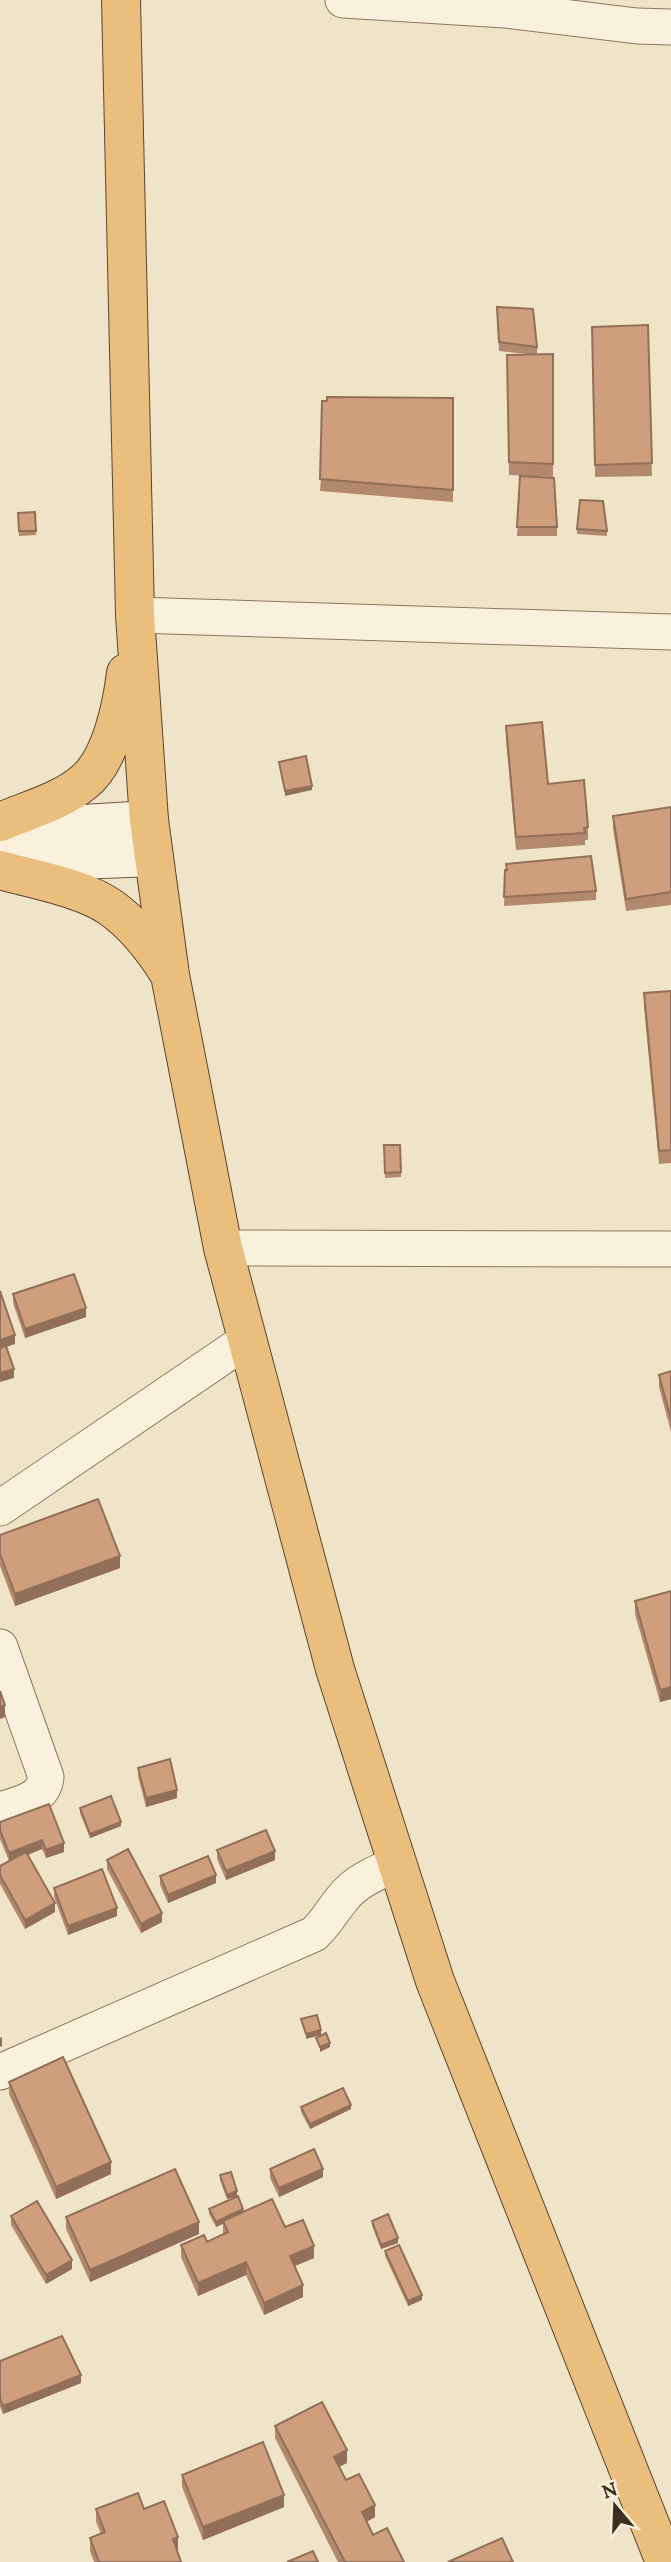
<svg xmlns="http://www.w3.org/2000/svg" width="671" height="2562" font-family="Lora,serif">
<rect width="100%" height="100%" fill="#f0e4c8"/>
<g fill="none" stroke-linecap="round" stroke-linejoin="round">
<!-- minor casing -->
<g stroke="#8d765c" stroke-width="37">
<path id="minor" d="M343,0L505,10L637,26L671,27
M135,615L671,632
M223,1248L671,1249
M0,1508L247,1340
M0,1647L46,1777C44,1800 18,1804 0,1810
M0,2072L314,1934C326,1923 332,1911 342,1899C355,1881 378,1872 398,1864"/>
</g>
<!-- secondary casing -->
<g stroke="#6f573f" stroke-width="40">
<path id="secondary" d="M0,829L149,820
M0,863L154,857"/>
</g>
<!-- trunk casing -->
<g stroke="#5b4430" stroke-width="40">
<path id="trunk" d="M121,0L135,615L149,820L170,975L223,1248L335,1669L435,1981L665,2562
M0,822C28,810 60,802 84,782C111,760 122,706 126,673
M0,870C32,879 83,888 110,907C133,923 153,948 168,972"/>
</g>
<!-- minor -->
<use href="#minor" stroke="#faf1dc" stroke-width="35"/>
<!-- secondary -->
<use href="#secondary" stroke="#faf1dc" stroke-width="38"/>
<!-- trunk -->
<use href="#trunk" stroke="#eabe7c" stroke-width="38"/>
</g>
<!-- wall -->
<path fill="#b2896c" d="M497,307L537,347V354H553V477L509,475L507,355L528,354L499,351Z
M648,325L652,476L595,477L592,327Z
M453,398V502L320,491L327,401Z
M520,476L557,527V536H517Z
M35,512L36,535L19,536L18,513Z
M577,529L607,531V536L577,534Z
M506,726L548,784L588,827V840H585V845L516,850L506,738Z
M671,807V905L626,911L613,828V816Z
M505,870L596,891V900L504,906Z
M671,991V1163L659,1164L644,1006V993Z
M384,1145L401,1172V1177L385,1178Z
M13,1294L86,1317L25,1338L13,1303Z
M671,1371V1432L659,1387V1375Z
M0,1535L120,1568L15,1606L0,1566Z
M671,1591V1699L660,1702L635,1614V1601Z
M138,1768L177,1798L146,1807L138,1776Z
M49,1804L64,1852L46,1858L42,1849L28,1855L55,1912L25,1929L0,1884V1866L9,1861L0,1839V1822Z
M80,1808L121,1826L90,1838L80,1813Z
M217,1850L275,1860L226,1880L217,1859Z
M107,1860L162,1922L141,1933L107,1869Z
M160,1876L216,1883L168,1903L160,1885Z
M54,1888L117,1916L68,1935L54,1897Z
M9,2082L111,2174L56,2199L9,2094Z
M301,2107L351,2109L310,2129L301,2112Z
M270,2169L323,2177L279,2197L270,2178Z
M220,2175L237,2196L227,2199L220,2180Z
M209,2209L243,2212L285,2227L314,2258L295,2266L303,2297L264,2315L246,2275L198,2296L181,2257V2245L207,2242L223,2234V2224L216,2227L209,2214Z
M11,2216L72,2269L46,2284L11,2225Z
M66,2217L199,2234L90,2282L66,2229Z
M372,2221L398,2243L381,2249L372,2226Z
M385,2251L422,2300L408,2306L385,2256Z
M0,2361L81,2383L3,2414L0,2407Z
M275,2426L347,2463L339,2467L346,2480L375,2517L367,2522L373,2535L404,2562H338L275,2438Z
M182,2475L284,2507L203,2540L182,2487Z
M96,2509H144L178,2550H177L181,2562H94L90,2551V2538L101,2534L96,2522Z"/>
<!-- shaded-wall -->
<path fill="#916f58" d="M312,786V790L285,796V791Z
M86,1308V1317L25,1338V1329Z
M15,1335V1344L0,1349V1340Z
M14,1369V1378L0,1382V1373Z
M120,1556V1568L15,1606V1594Z
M671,1687V1699L660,1702V1690Z
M5,1705V1717L0,1719V1707Z
M177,1790V1798L146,1807V1798Z
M121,1822V1826L90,1838V1834Z
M42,1840V1849L9,1862V1853Z
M64,1843V1852L46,1858V1850Z
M275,1851V1860L226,1880V1871Z
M216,1875V1883L168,1903V1895Z
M55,1903V1912L25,1929V1920Z
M117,1908V1916L68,1935V1926Z
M162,1913V1922L141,1933V1924Z
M321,2030V2035L306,2039V2034Z
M2,2037V2046L0,2047V2038Z
M330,2043V2047L320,2052V2047Z
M351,2105V2109L310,2129V2124Z
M111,2162V2174L56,2199V2187Z
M323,2169V2177L279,2197V2188Z
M237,2191V2196L227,2199V2195Z
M243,2209V2214L216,2227V2222Z
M199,2222V2234L90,2282V2270Z
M398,2238V2243L381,2249V2245Z
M314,2246V2258L290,2268V2256Z
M72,2260V2269L46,2284V2275Z
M246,2262V2275L198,2296V2283Z
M303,2285V2297L264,2315V2303Z
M422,2295V2300L408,2306V2301Z
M81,2375V2383L3,2414V2406Z
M347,2450V2463L334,2469V2457Z
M284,2495V2507L203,2540V2527Z
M375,2505V2517L362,2524V2512Z
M178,2537V2550L173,2552V2539Z"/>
<!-- building -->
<path fill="#cf9f7d" stroke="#916f58" stroke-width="2" d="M497,307L533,309L537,347L499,342Z
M648,325L652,463L595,465L592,327Z
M553,354V464L509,462L507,355Z
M327,397L453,398V490L320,479L322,401H327Z
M520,476L554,478L557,527H517Z
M580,500L603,501L607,531L577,529Z
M35,512L36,531H19L18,513Z
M542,722L548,784L584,780L588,827L584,828L585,833L516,837L506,726Z
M306,756L312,786L285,791L279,762Z
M671,807V892L626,899L613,816Z
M591,856L596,891L504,897L505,870H507L506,864Z
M671,991V1150L659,1151L644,993Z
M384,1145H400L401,1172L385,1173Z
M74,1274L86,1308L25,1329L13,1294Z
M0,1291L15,1335L0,1340Z
M6,1346L14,1369L0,1373V1348Z
M671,1371V1419L659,1375Z
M98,1499L120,1556L15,1594L0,1554V1535Z
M671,1591V1687L660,1690L635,1601Z
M0,1691L5,1705L0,1707Z
M170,1759L177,1790L146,1798L138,1768Z
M111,1796L121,1822L90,1834L80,1808Z
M49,1804L64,1843L46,1850L42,1840L9,1853L0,1830V1822Z
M266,1830L275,1851L226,1871L217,1850Z
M128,1849L162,1913L141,1924L107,1860Z
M26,1852L55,1903L25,1920L0,1875V1866Z
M208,1856L216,1875L168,1895L160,1876Z
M102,1869L117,1908L68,1926L54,1888Z
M317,2015L321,2030L306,2034L301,2019Z
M326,2033L330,2043L320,2047L316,2038Z
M63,2057L111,2162L56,2187L9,2082Z
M343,2088L351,2105L310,2124L301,2107Z
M314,2149L323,2169L279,2188L270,2169Z
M175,2169L199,2222L90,2270L66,2217Z
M231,2172L237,2191L227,2195L220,2175Z
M238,2196L243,2209L216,2222L209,2209Z
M272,2199L285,2227L303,2220L314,2246L290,2256L303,2285L264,2303L246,2262L198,2283L181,2245L204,2235L207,2242L228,2232L223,2221Z
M37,2201L72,2260L46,2275L11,2216Z
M388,2214L398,2238L381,2245L372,2221Z
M399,2245L422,2295L408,2301L385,2251Z
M62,2336L81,2375L3,2406L0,2398V2361Z
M322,2402L347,2450L334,2457L346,2480L359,2474L375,2505L362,2512L373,2535L387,2528L404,2562H345L275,2426Z
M263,2442L284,2495L203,2527L182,2475Z
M138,2493L144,2509L164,2501L178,2537L173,2539L181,2562H99L90,2538L105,2532L96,2509Z
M502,2538L513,2562H448Z
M313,2551L318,2562H287Z"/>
<!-- north arrow -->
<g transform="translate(615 2506) rotate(341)" stroke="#f7eed8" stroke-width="5" paint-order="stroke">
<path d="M0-5L12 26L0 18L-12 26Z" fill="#3d2e20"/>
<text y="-10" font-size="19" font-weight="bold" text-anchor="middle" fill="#3d2e20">N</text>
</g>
</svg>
